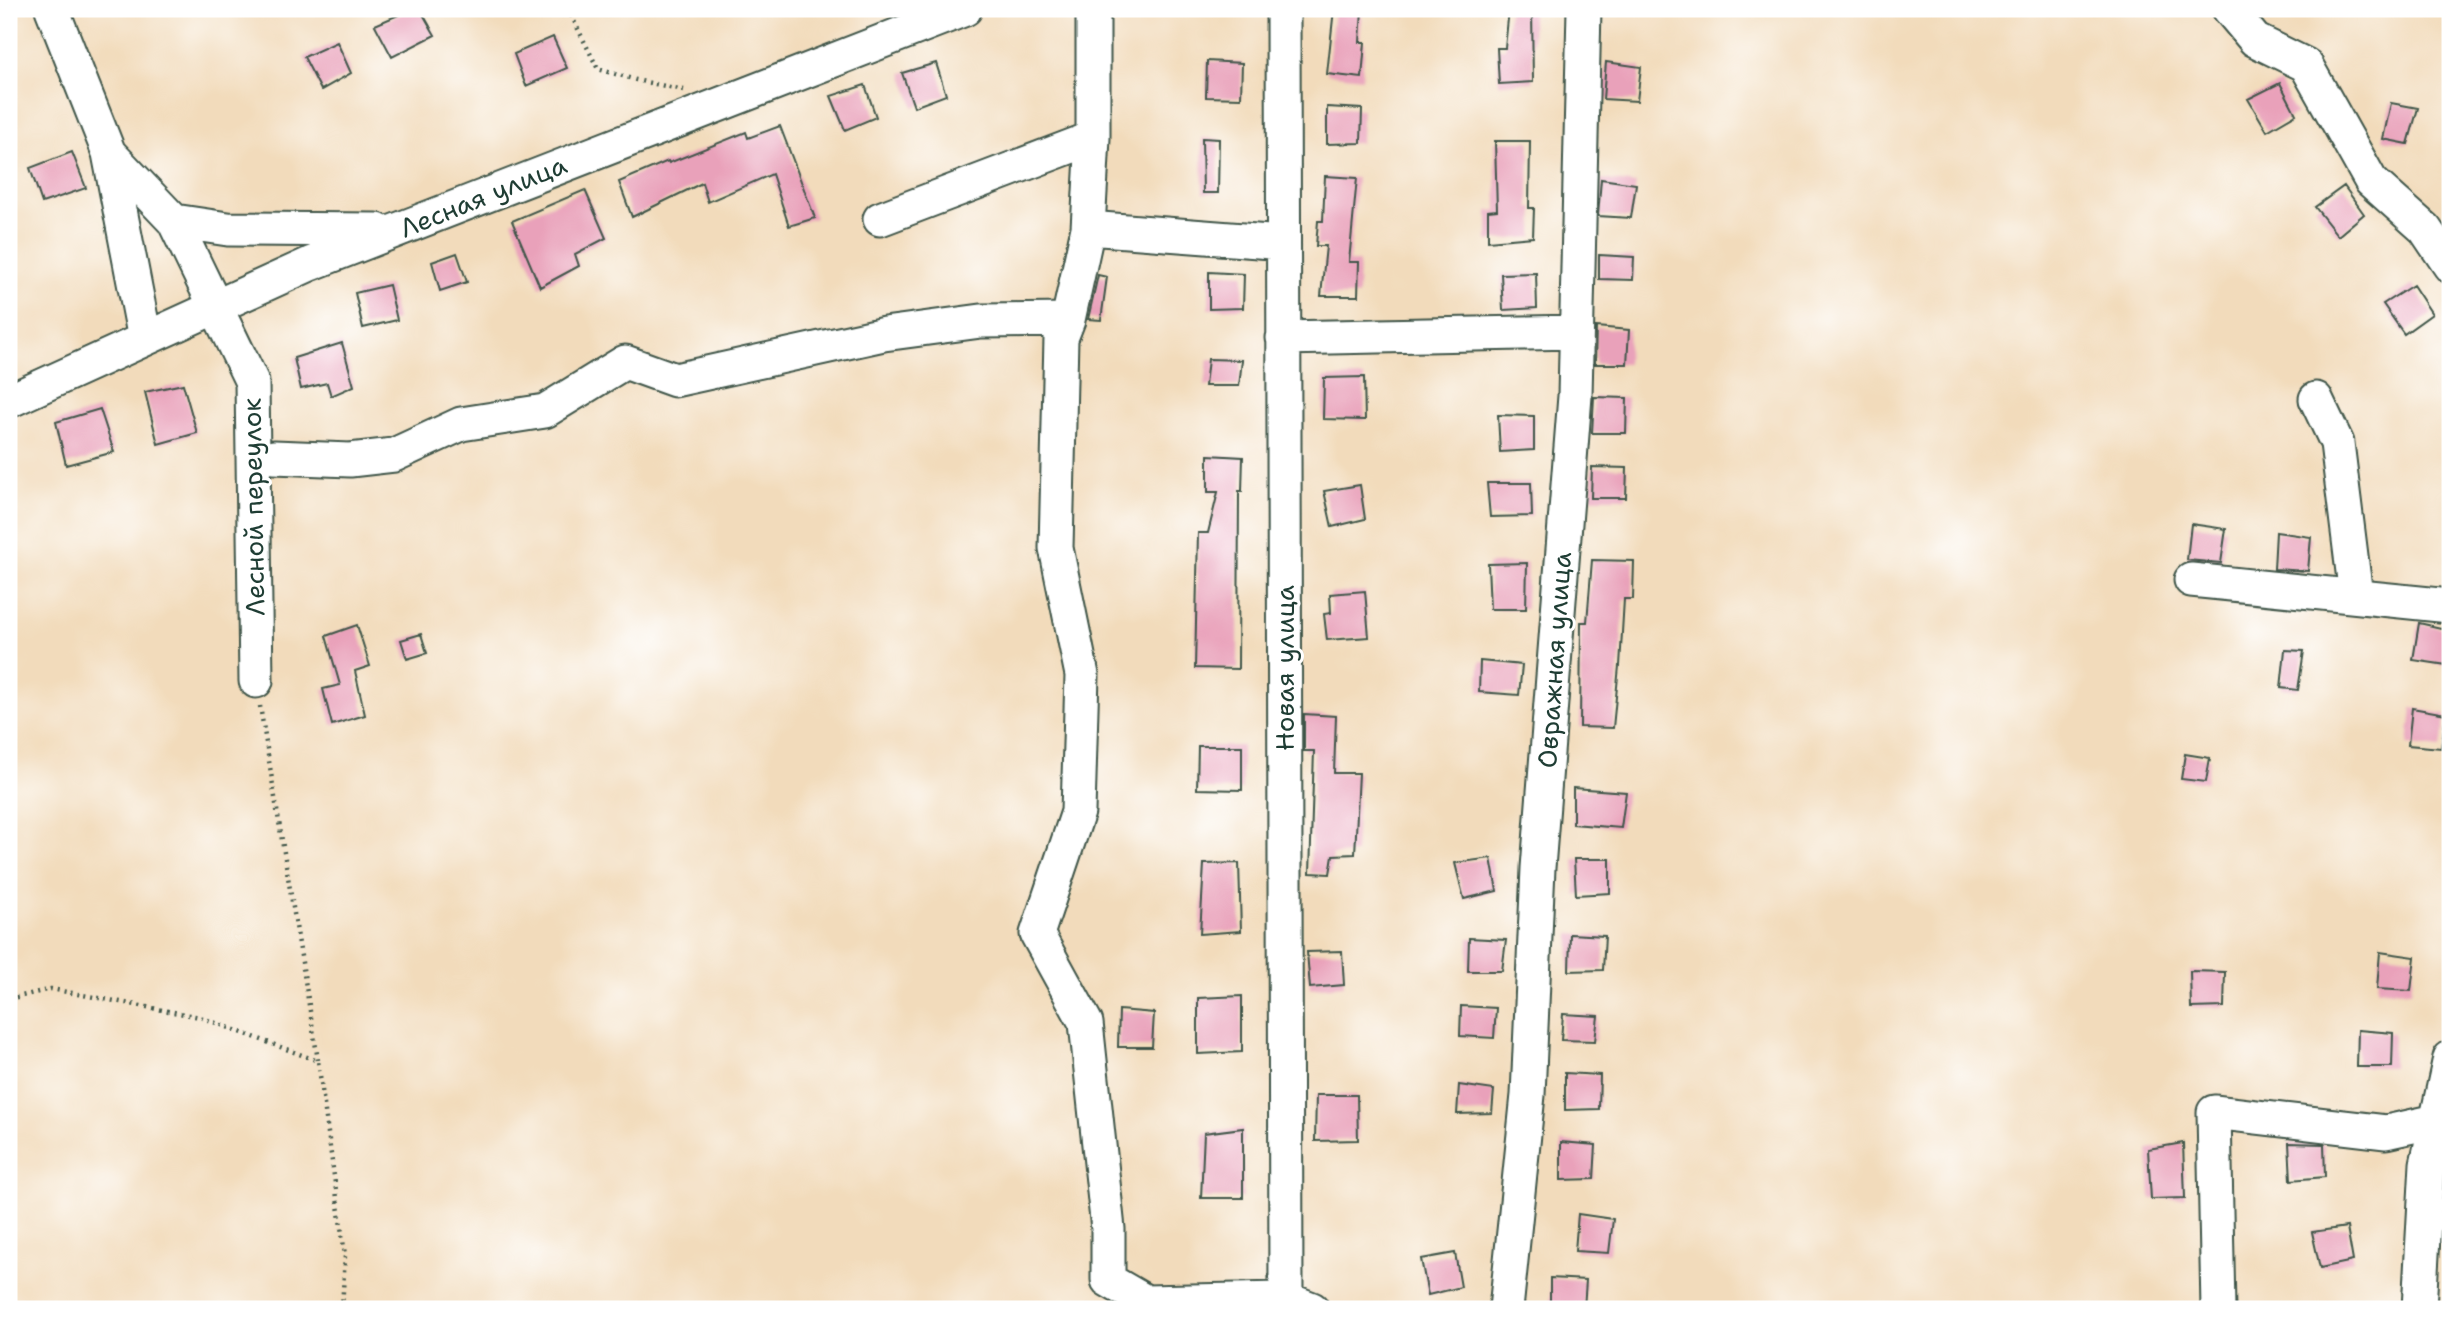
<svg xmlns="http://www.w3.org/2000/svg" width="2459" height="1318" font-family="'Shantell Sans',sans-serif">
<rect width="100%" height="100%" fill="#fff"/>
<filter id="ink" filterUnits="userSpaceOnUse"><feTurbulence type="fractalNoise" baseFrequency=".0143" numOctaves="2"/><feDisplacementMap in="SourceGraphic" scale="14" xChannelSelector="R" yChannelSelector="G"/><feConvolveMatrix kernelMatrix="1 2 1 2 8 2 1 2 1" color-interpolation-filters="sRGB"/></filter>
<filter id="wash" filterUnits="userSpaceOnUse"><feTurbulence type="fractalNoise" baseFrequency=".00686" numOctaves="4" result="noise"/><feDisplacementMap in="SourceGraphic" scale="28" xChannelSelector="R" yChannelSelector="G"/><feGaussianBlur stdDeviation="1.57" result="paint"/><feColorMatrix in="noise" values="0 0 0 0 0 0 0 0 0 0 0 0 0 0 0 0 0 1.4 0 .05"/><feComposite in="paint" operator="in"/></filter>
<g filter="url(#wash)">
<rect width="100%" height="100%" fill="#f2dbbb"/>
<g id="blocks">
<!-- building -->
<path fill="#e9a1ba" d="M412,9H420L435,35L392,57L375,25Z
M1334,9H1362L1360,42H1365L1362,78L1327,74Z
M1509,9H1532L1533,82L1499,84L1497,48H1505Z
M553,37L567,68L526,86L514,54Z
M337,42L351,73L321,90L304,57Z
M1207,61L1242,63L1241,98L1206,97Z
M1606,62L1641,67L1637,101L1603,99Z
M936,63L946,95L914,107L902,73Z
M2280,83L2296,114L2267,131L2248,99Z
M865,85L876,117L845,130L831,96Z
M2391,103L2418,108L2408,144L2383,139Z
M1327,107L1362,109L1361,143L1327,144Z
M780,126L815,218L789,226L772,174L708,202L702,183L632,217L619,182L668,161L669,163L746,132L748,138Z
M1202,138L1219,139L1218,193H1203Z
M1495,141H1530L1529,208H1534L1533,237L1488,241V211L1497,210Z
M72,152L86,188L42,203L30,168Z
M1325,176L1357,178L1349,262H1359L1358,296H1321L1326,246H1316L1318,221H1323Z
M1601,179L1636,184L1631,218L1598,216Z
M2344,186L2364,214L2338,236L2315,207Z
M585,190L606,238L575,254L579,266L540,287L512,221Z
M457,253L467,282L440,291L432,262Z
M1599,255L1634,257L1633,280L1599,279Z
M1209,272L1244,274L1243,308L1209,309Z
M1536,273L1537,308L1503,310L1501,274Z
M1098,275L1107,277L1101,320L1088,319Z
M389,285L397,320L363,328L355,293Z
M2413,285L2432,314L2404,334L2383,304Z
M1596,327L1629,330L1627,364H1595Z
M342,343L354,386L331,396L327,383L301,389L294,358Z
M1208,359L1242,360L1239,386H1205Z
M1364,377L1365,420L1323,419L1324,378Z
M183,384L197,433L158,444L145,392Z
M1594,397L1627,398L1626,433H1592Z
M100,409L114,452L66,465L56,422Z
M1498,415L1534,416V450L1500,452Z
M1208,455L1243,457L1242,491H1239L1238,669L1195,668L1198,533H1208L1218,492H1208Z
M1592,467L1627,468L1626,498H1591Z
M1487,483H1531L1532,516L1490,517Z
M1360,485L1365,519L1332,527L1324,491Z
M2191,524L2226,529L2221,563L2187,560Z
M2276,532L2311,537L2308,571L2274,569Z
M1592,560L1634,561L1633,599H1624L1620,666H1619L1613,728L1580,727L1581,622H1587Z
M1527,563L1526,609H1490L1488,564Z
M1365,591L1369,637L1327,640L1324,614L1331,613L1330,594Z
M2419,623L2450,630L2447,665L2413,660Z
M357,625L370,666L355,671L365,715L332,725L323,689L340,685L326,636Z
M421,634L427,653L407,659L401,640Z
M2285,650L2304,651L2298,690L2281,688Z
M1480,661L1522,665L1519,695L1479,692Z
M2412,708L2446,714L2441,748L2408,745Z
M1304,714L1336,716L1334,773H1359L1355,854L1333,855L1330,874L1310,873L1314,751H1304Z
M1198,746H1242V790L1197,789Z
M2185,754L2210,758L2206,782L2181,779Z
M1573,788L1626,792L1621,828L1573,824Z
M1491,858L1497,891L1464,899L1455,863Z
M1574,859H1610V893L1576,895Z
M1239,863L1241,931L1200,934L1204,864Z
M1570,934L1605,936L1603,970L1569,971Z
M1469,938L1506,940L1502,971H1468Z
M1342,951L1344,985L1310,988L1307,952Z
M2380,952L2415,957L2411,991L2377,989Z
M2190,971L2225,972L2224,1007L2191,1008Z
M1242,996V1052L1198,1054V998Z
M1461,1006L1496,1008L1494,1038L1460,1036Z
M1119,1010L1154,1013L1152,1047H1118Z
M1563,1014L1598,1016L1595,1041L1561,1040Z
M2358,1030L2393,1033L2392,1067H2357Z
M1565,1073L1600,1075L1599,1109L1565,1110Z
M1459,1085L1494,1090L1492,1113L1457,1114Z
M1316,1095H1357L1358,1140L1315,1141Z
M1243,1128V1198H1201L1204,1133Z
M1561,1142L1596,1145L1594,1179L1561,1180Z
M2183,1143L2185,1198L2151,1199L2148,1149Z
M2289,1143L2324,1144L2325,1177L2291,1180Z
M1578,1214L1613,1219L1609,1253L1575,1251Z
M2347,1227L2353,1261L2320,1268L2312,1232Z
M1455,1253L1461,1287L1428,1295L1421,1259Z
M1550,1278L1586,1280L1584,1309H1550Z"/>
</g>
</g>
<g filter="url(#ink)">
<use href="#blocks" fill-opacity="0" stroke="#3f5548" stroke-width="2"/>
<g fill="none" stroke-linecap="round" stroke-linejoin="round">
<!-- minor casing -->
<g stroke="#3f5548" stroke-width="37">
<path id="minor" d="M52,9L109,153L174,221L252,382L256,681
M1093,9V138L1088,228L1068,320L1061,338L1056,548L1082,675L1078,812L1037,934L1086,1023L1108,1229V1280L1146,1302L1286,1299
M1283,9L1286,1299L1312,1309
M2229,9L2255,40L2306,65L2371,181L2425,229L2450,266
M109,153L145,339
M880,219L1093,138
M174,221L228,229L377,230
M1088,228L1283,243
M1283,338L1576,332
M2316,399L2337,443L2356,596
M9,401L310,264L965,9
M274,457L350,460L394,455L461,424L545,411L625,362L675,380L884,334L981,321L1068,320
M2191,580L2450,606
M1506,1309L1528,1095L1538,868L1575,396L1584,9
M2218,1309L2214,1112L2386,1132L2436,1121
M2419,1309L2427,1164L2450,1058"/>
</g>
<!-- path -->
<path stroke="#3f5548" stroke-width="4.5" stroke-dasharray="2 5" stroke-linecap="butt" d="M568,9L598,69L636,80L684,90
M260,706L318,1060
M9,999L51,989L200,1017L318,1061L345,1255L342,1309"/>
<!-- minor -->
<use href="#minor" stroke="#fff" stroke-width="33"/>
</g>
</g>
<g text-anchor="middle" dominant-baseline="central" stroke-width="6" stroke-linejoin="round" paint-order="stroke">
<!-- street labels -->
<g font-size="26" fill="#1f3d34" stroke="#fff">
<text transform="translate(483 196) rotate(-22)">Лесная улица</text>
<text transform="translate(253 507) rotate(-91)">Лесной переулок</text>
<text transform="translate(1554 660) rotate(-86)">Овражная улица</text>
<text transform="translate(1284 668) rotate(-90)">Новая улица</text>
</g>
</g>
<!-- margin -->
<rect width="2459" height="1318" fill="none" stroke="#fff" stroke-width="35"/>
</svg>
